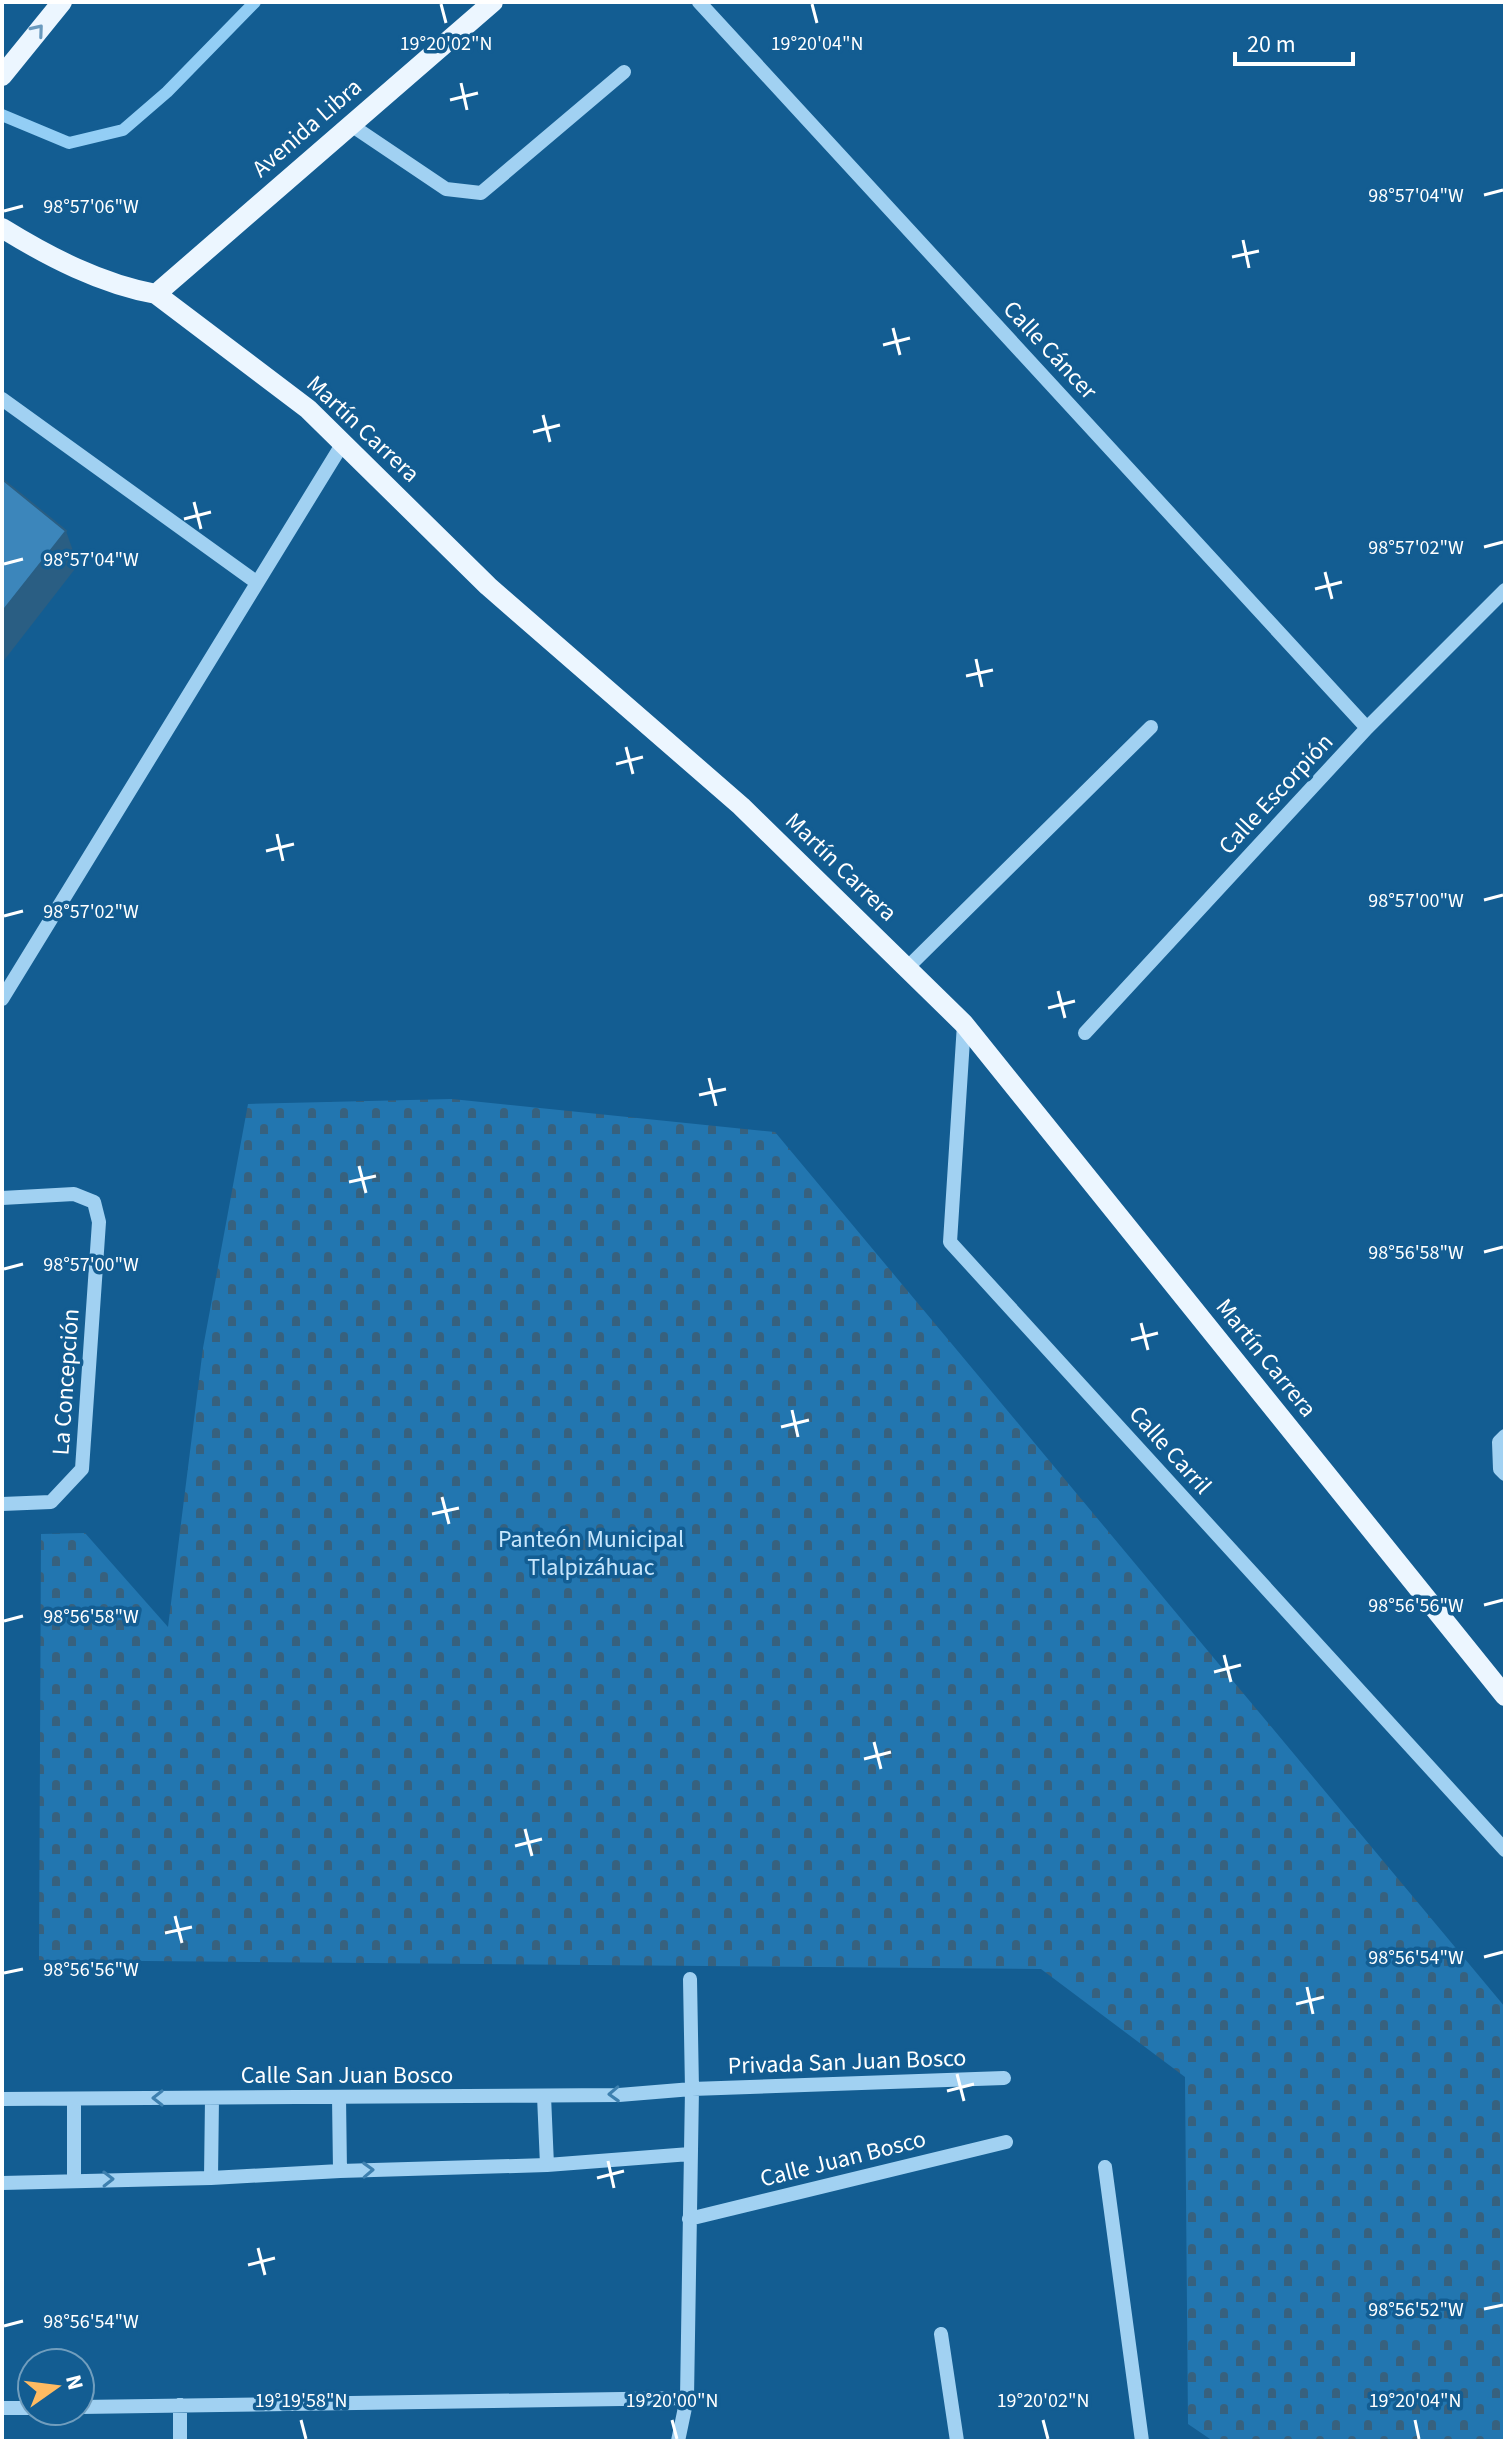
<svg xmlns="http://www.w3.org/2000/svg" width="1507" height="2443" font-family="'Source Sans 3',sans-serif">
<defs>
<pattern id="cemetery-stones" width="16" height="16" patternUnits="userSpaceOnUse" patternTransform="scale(2)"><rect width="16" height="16" fill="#2276b0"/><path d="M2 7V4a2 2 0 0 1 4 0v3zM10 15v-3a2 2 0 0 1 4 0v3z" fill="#37617e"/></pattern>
</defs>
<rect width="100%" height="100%" fill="#135d92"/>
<!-- cemetery -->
<path fill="url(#cemetery-stones)" d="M452,1099L775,1132L1505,2007V2441H1213L1188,2424L1185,2077L1041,1969L39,1960L41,1534L85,1533L168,1627L203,1348L248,1104Z"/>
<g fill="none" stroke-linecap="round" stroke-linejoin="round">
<!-- stream -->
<path stroke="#93cef5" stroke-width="12" d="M2,115L69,143L123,130L167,92L255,2"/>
<!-- minor -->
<path stroke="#a1d1f2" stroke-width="14" d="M699,2L1367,728
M351,125L446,189L481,193L624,72
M2,399L256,582
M907,968L1151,727
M2,999L343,443
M964,1024L950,1242L1505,1850
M1085,1033L1367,728L1505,590
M2,1198L74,1194L94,1202L99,1222L82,1469L51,1502L2,1504
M1505,1436L1499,1442L1500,1469L1505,1474
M544,2096L547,2165
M339,2097L340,2171
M2,2099L619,2095L692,2089L1004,2078
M74,2099V2180
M1105,2167L1142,2441
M211,2178L212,2098
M2,2183L211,2178L340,2171L547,2165L690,2154
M689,2219L1006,2142
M941,2334L957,2441
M180,2405V2441
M80,2407L687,2398
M2,2408H32
M678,2441L687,2398L692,2089L690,1979"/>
<!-- major -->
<path stroke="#ecf6ff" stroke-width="20" d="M2,76L62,2
M2,228C49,257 101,284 156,294L308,409L488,586L741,806L964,1024L1505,1696
M156,294L493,2"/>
</g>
<!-- shaded-wall -->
<path fill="#2a5e83" d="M66,531L78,565L2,663V612Z"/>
<!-- building -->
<path fill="#3c86bb" stroke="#2a5e83" stroke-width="2" d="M2,479L66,531L2,612Z"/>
<!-- one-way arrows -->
<defs><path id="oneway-chevron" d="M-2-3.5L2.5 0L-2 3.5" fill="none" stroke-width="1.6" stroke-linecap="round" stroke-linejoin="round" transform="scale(2)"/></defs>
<use stroke="#6a9abe" href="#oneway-chevron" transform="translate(38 30) rotate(-50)"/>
<g stroke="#3e80af">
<use href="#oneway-chevron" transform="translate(614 2094) rotate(178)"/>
<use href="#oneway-chevron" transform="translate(158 2098) rotate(180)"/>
<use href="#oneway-chevron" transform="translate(368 2170) rotate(-2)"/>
<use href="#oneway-chevron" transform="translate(108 2179) rotate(-1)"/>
</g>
<!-- ticks -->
<path fill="none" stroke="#fff" stroke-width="3" d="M441,4L446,23M812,4L817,23M461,83L467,110M450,100L478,93M1484,195L1503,190M4,211L23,206M1243,240L1249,268M1232,257L1259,251M893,328L900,355M883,345L910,338M543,415L550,442M533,432L560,425M194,502L201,529M184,519L211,512M1484,547L1503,542M4,564L23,559M1325,572L1332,599M1315,589L1342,582M976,659L982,687M966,676L993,670M626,747L633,774M616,764L643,757M277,834L283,861M266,851L294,844M1484,900L1503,895M4,916L23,911M1058,991L1065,1018M1048,1008L1075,1001M709,1078L716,1106M699,1095L726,1089M359,1166L366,1193M349,1182L376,1176M1484,1252L1503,1247M4,1269L23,1264M1141,1323L1148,1350M1131,1340L1158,1333M792,1410L798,1437M781,1427L809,1420M442,1497L449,1524M432,1514L459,1508M1484,1605L1503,1600M4,1621L23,1616M1224,1655L1231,1682M1214,1672L1241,1665M874,1742L881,1769M864,1759L891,1752M525,1829L532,1856M515,1846L542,1839M175,1916L182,1943M165,1933L192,1927M1484,1957L1503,1952M4,1973L23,1969M1307,1987L1313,2014M1296,2004L1324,1997M957,2074L964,2101M947,2091L974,2084M608,2161L614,2188M597,2178L624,2171M258,2248L265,2275M248,2265L275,2258M1484,2309L1503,2305M4,2326L23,2321M301,2420L306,2439M672,2420L677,2439M1043,2420L1048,2439M1415,2420L1419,2439"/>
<g text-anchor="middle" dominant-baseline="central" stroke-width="7" stroke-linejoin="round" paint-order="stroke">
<!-- street labels -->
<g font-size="24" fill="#fff" stroke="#135d92">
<text transform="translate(307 128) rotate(-41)">Avenida Libra</text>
<text transform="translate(1050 350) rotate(47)">Calle Cáncer</text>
<text transform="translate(363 429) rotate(43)">Martín Carrera</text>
<text transform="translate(1276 794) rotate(-47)">Calle Escorpión</text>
<text transform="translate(841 867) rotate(44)">Martín Carrera</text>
<text transform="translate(1266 1358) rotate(51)">Martín Carrera</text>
<text transform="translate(66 1382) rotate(-86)">La Concepción</text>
<text transform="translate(1170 1450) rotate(48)">Calle Carril</text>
<text transform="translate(847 2062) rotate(-2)">Privada San Juan Bosco</text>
<text x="347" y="2075">Calle San Juan Bosco</text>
<text transform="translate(843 2159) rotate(-14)">Calle Juan Bosco</text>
</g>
<!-- park labels -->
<g font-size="24" fill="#c8e7fd" stroke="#135d92">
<text x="591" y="1539">Panteón Municipal<tspan x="591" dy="28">Tlalpizáhuac</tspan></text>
</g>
</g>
<g font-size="20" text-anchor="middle" fill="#fff" stroke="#135d92" stroke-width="7" stroke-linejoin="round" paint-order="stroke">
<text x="446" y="50">19°20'02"N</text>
<text x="817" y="50">19°20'04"N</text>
<text x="1416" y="202">98°57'04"W</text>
<text x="91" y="213">98°57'06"W</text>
<text x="1416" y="554">98°57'02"W</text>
<text x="91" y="566">98°57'04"W</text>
<text x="1416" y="907">98°57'00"W</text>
<text x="91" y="918">98°57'02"W</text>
<text x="1416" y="1259">98°56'58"W</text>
<text x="91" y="1271">98°57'00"W</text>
<text x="1416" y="1612">98°56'56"W</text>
<text x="91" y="1623">98°56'58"W</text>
<text x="1416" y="1964">98°56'54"W</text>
<text x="91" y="1976">98°56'56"W</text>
<text x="1416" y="2316">98°56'52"W</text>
<text x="91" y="2328">98°56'54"W</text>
<text x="301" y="2407">19°19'58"N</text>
<text x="672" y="2407">19°20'00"N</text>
<text x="1043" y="2407">19°20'02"N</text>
<text x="1415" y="2407">19°20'04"N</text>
</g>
<!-- border -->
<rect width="1507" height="2443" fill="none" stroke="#ffffff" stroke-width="8"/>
<!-- north arrow -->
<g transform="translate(56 2387) rotate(76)"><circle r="38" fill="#135d92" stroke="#719ebe" stroke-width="2"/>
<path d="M0-6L14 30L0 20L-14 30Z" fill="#ffbb62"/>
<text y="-12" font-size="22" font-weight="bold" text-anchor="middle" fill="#ffffff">N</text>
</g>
<!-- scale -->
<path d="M1235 52v12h118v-12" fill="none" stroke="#ffffff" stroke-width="4"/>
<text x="1247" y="52" font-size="24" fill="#ffffff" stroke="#135d92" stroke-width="6" paint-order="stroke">20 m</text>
</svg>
